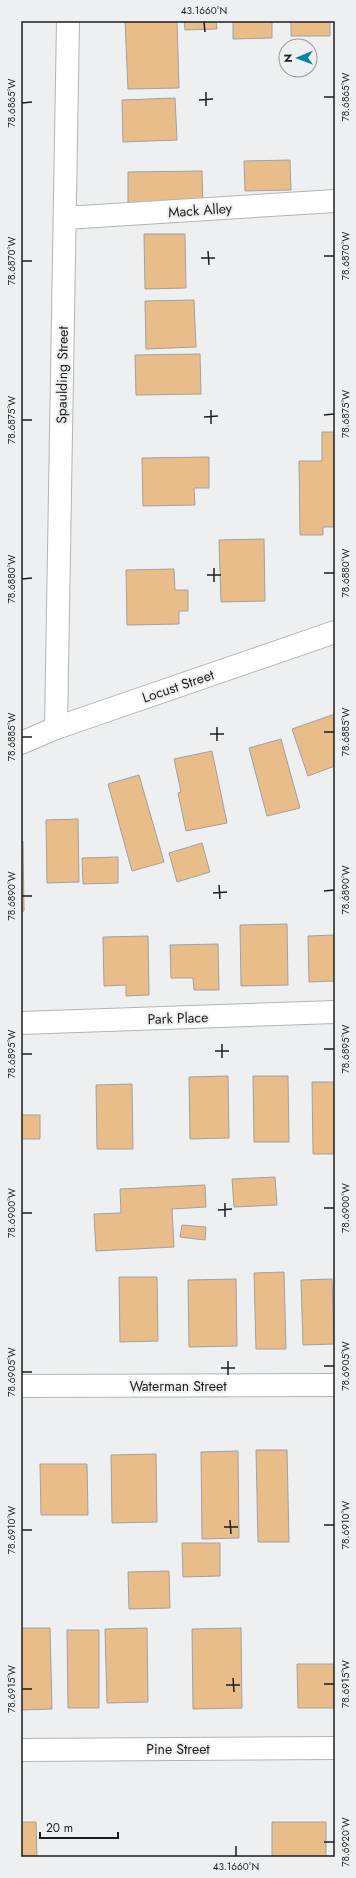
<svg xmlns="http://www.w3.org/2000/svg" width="356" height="1878" font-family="Jost,sans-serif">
<rect width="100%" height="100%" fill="#eeeff0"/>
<!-- building -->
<path fill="#e8bd8a" stroke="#a2a1a0" d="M125,21H177L179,88L128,89Z
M184,21H216L217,29L185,30Z
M233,21H272V38L233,39Z
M291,21H330V36H291Z
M175,98L177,140L123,142L122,100Z
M290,160L291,190L245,191L244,161Z
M202,171L203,207L128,208V172Z
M144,234H185L186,288L145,289Z
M194,300L196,347L146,349L145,301Z
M200,354L201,394L136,395L135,355Z
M322,432H335V527H323V535H300L299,461H322Z
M209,457V488H194L195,505L143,506L142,458Z
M264,539L265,601L221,602L219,540Z
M174,569L175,590H188V611H179V624L127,625L126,570Z
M335,714V766L308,776L292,729Z
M281,739L300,808L267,816L249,748Z
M212,751L227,823L186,831L178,793L181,792L174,759Z
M139,775L164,862L132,871L108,784Z
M78,819L79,882L47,883L46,820Z
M21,841H23L24,911H21Z
M202,843L210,872L177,882L169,853Z
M118,857V883L83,884L82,858Z
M287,924L288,985L241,986L240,925Z
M335,935V981L309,982L308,936Z
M148,936L149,995L126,996V985L104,986L103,937Z
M218,944L219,990H194L193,978H171L170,945Z
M228,1076L229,1138L190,1139L189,1077Z
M253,1076H288L289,1142H254Z
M312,1082H335V1154H313Z
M132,1084L133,1149H97L96,1085Z
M21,1115H40V1139H21Z
M275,1177L277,1205L234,1207L232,1179Z
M205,1185L206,1207L172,1209L174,1247L96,1251L94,1214L121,1213L120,1189Z
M182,1225L206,1227L205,1240L180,1237Z
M284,1272L286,1349H256L254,1273Z
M119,1277H157L158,1341L120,1342Z
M236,1279L237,1346L189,1347L188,1280Z
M332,1279L334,1344L303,1345L301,1280Z
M256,1450H287L289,1542H258Z
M238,1451L239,1538L202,1539L201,1452Z
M156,1454L157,1522L112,1523L111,1455Z
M40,1464H87L88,1515H41Z
M182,1543H220V1576L183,1577Z
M169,1571L170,1608L129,1609L128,1572Z
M21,1628H50L52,1709L21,1710Z
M147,1628L148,1702L107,1703L105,1629Z
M241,1628L242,1708L193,1709L192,1629Z
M67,1630H99V1708H68Z
M297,1664H335V1708H298Z
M21,1822H36L37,1857H21Z
M272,1822H326V1857H272Z"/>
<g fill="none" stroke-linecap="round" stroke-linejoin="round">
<!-- street casing -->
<g stroke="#b4b4b5" stroke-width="24">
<path id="street" d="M65,218L335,201
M56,728L68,21
M21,1023L335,1012
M21,1386L335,1385
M21,1750L335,1748"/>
</g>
<!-- secondary casing -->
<g stroke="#b4b4b5" stroke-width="24">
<path id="secondary" d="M21,743L56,728L335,632"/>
</g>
<!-- street -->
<use href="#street" stroke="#fff" stroke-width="22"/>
<!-- secondary -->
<use href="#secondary" stroke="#fff" stroke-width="22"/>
</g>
<!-- ticks -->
<path fill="none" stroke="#1d1d1e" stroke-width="1.5" d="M204,22L205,32M206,92V106M324,97H334M199,100L213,99M22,103L32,102M208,251L209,265M324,256H334M201,258H215M22,261H32M211,410V424M324,415L334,414M204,417L218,416M22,420H32M214,568V582M324,573H334M207,575H221M22,579L32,578M217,727V741M324,732H334M210,734H224M22,737H32M219,885L220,899M324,891L334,890M213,893L227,892M22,896H32M222,1044V1058M324,1049H334M215,1051H229M22,1054H32M225,1203V1217M324,1208H334M218,1210L232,1209M22,1213H32M228,1361V1375M324,1366H334M221,1368H235M22,1372H32M230,1520L231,1534M324,1525H334M224,1527H238M22,1530H32M233,1678L234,1692M324,1684H334M226,1685H240M22,1689H32M324,1842H334M236,1846V1856"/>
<g text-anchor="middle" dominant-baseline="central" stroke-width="4" stroke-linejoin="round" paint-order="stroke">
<!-- street labels -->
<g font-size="14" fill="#1d1d1e" stroke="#eeeff0">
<text transform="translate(200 210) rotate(-4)">Mack Alley</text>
<text transform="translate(62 375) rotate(-89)">Spaulding Street</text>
<text transform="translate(178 686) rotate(-19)">Locust Street</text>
<text transform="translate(178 1018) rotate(-2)">Park Place</text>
<text x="178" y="1386">Waterman Street</text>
<text x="178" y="1749">Pine Street</text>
</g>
</g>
<!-- border -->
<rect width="356" height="1878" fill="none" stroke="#eeeff0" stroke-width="44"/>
<!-- north arrow -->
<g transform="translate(298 58) rotate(269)"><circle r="19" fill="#eeeff0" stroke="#9a9b9c"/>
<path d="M0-3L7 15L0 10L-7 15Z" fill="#0085a7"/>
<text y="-6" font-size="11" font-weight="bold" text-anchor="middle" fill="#1d1d1e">N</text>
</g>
<!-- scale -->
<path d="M40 1832v6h78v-6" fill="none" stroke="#1d1d1e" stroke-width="2"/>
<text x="46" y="1832" font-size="12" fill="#1d1d1e" stroke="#eeeff0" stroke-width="3" paint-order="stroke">20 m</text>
<rect x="22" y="22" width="312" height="1834" fill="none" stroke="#1d1d1e" stroke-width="1.5"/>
<g font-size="10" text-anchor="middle" fill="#1d1d1e">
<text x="204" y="14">43.1660°N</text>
<text transform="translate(345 97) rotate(-90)" y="4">78.6865°W</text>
<text transform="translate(11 103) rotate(-90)" y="4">78.6865°W</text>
<text transform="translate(345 256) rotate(-90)" y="4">78.6870°W</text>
<text transform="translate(11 261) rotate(-90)" y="4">78.6870°W</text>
<text transform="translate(345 414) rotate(-90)" y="4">78.6875°W</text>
<text transform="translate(11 420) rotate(-90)" y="4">78.6875°W</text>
<text transform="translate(345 573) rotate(-90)" y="4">78.6880°W</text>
<text transform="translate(11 579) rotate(-90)" y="4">78.6880°W</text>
<text transform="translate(345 732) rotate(-90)" y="4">78.6885°W</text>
<text transform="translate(11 737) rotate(-90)" y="4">78.6885°W</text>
<text transform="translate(345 890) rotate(-90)" y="4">78.6890°W</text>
<text transform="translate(11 896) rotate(-90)" y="4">78.6890°W</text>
<text transform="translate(345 1049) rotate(-90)" y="4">78.6895°W</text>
<text transform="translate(11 1054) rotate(-90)" y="4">78.6895°W</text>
<text transform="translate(345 1208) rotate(-90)" y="4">78.6900°W</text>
<text transform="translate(11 1213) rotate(-90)" y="4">78.6900°W</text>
<text transform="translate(345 1366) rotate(-90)" y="4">78.6905°W</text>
<text transform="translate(11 1372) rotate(-90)" y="4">78.6905°W</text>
<text transform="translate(345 1525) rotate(-90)" y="4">78.6910°W</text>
<text transform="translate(11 1530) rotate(-90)" y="4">78.6910°W</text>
<text transform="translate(345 1684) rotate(-90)" y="4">78.6915°W</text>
<text transform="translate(11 1689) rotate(-90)" y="4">78.6915°W</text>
<text transform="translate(345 1842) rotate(-90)" y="4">78.6920°W</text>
<text x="236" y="1870">43.1660°N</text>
</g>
</svg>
